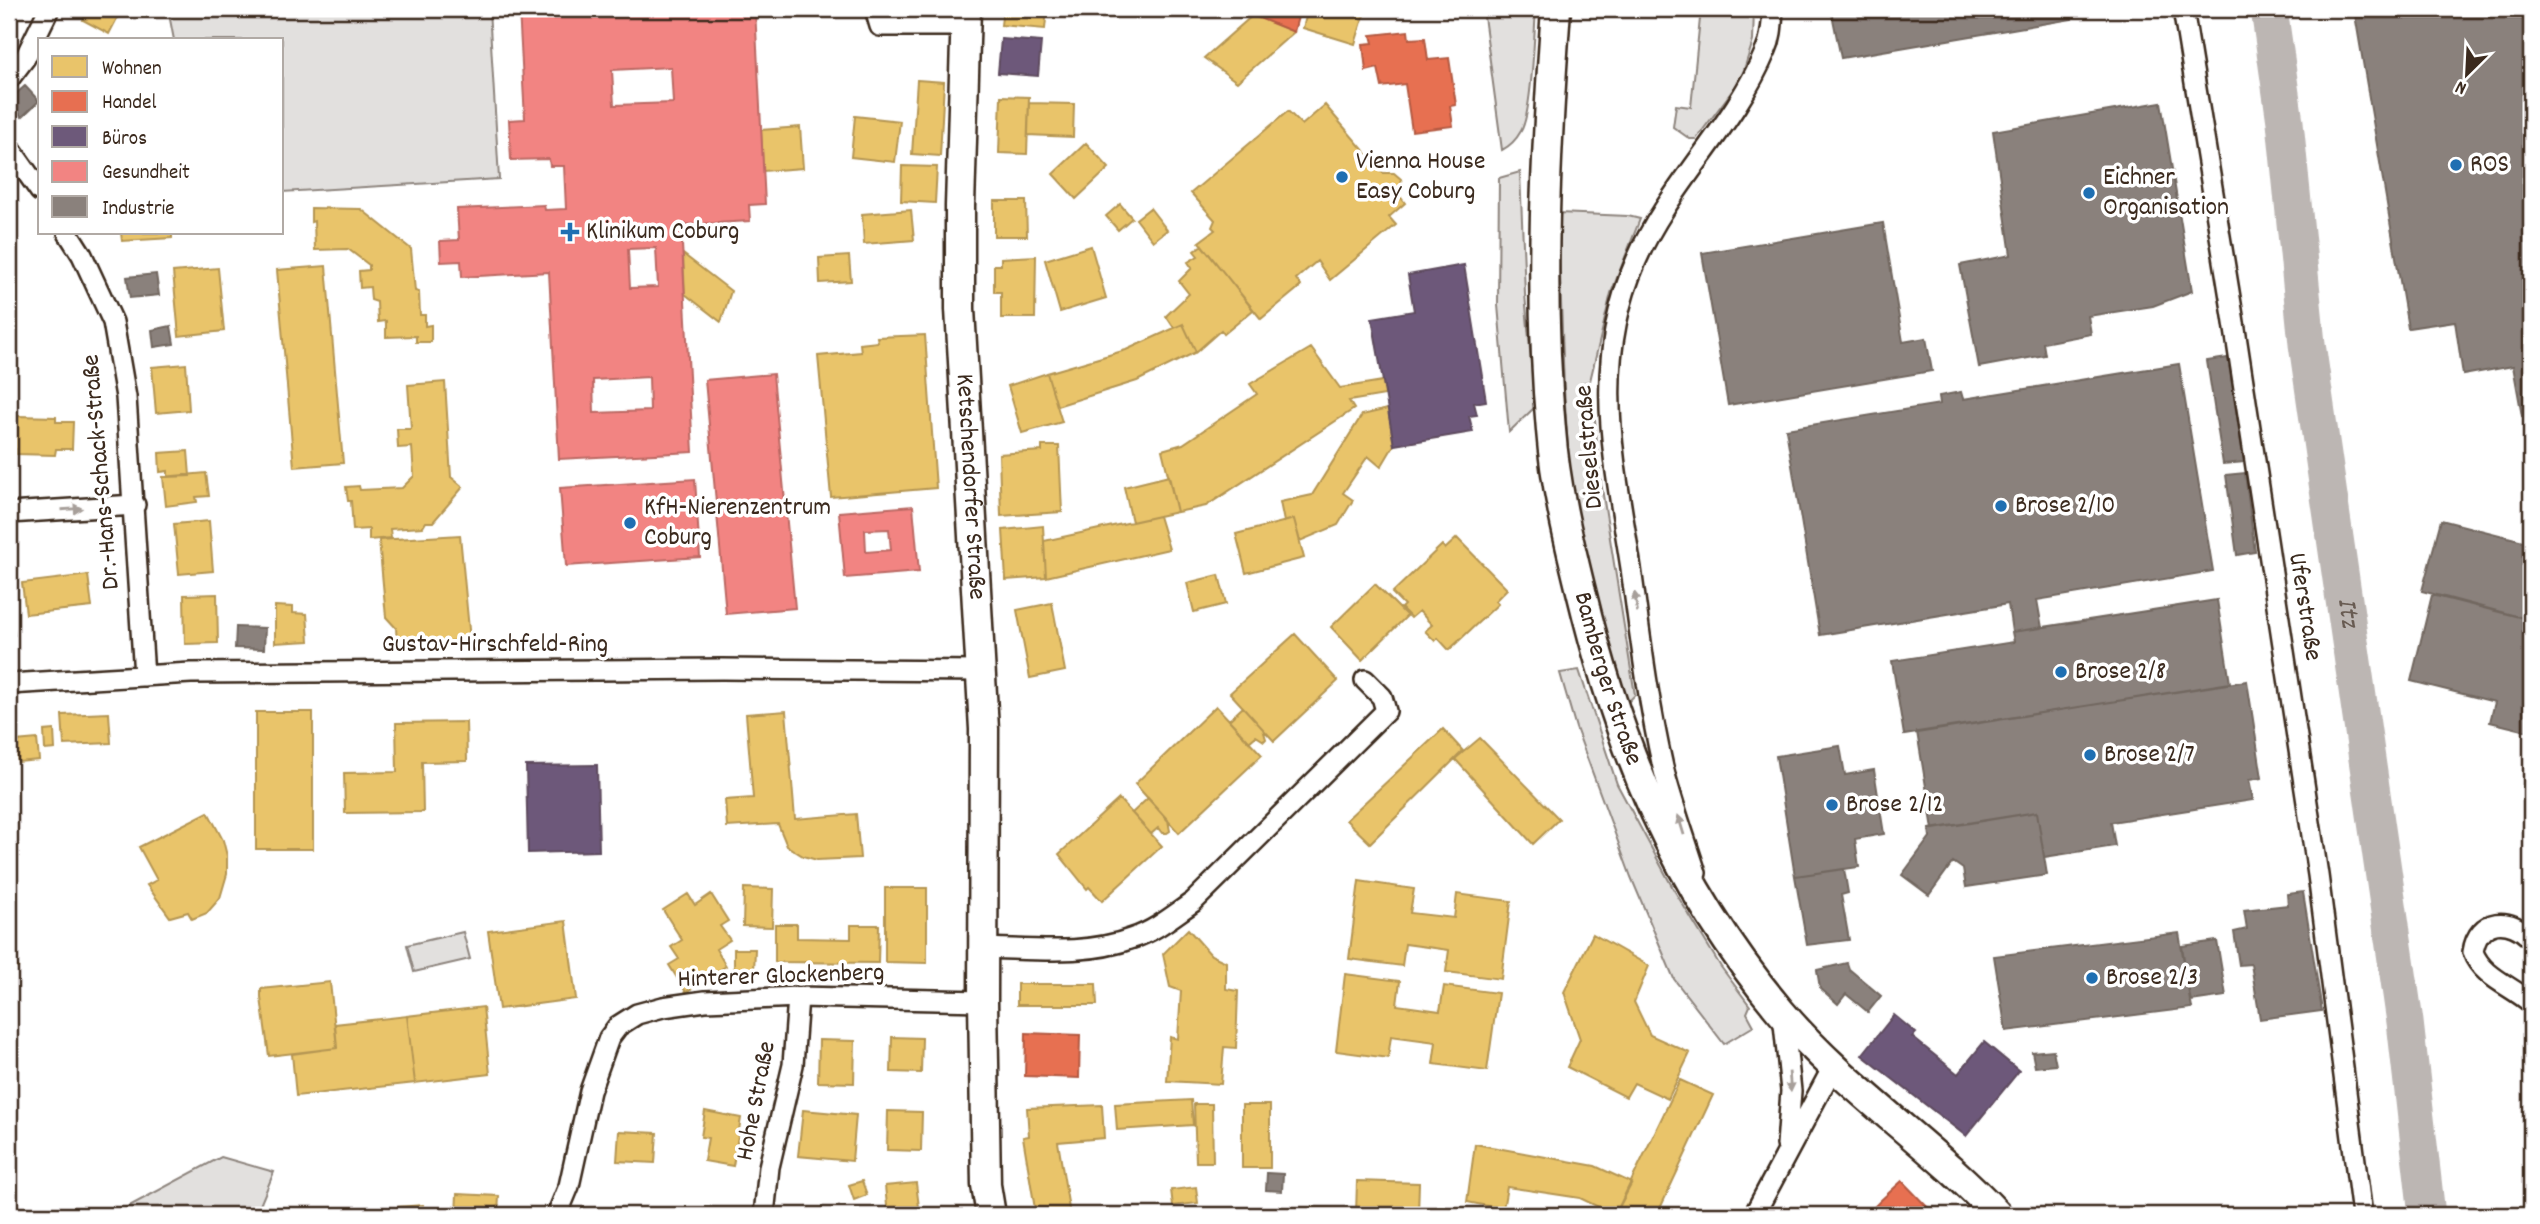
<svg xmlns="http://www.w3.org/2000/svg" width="2540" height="1224" font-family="Dekko,sans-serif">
<rect width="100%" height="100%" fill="#fff"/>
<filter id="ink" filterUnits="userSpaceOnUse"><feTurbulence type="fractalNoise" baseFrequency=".0143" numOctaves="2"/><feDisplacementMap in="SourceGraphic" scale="14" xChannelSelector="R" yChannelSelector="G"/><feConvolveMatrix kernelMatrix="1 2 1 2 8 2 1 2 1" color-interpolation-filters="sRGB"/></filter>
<g filter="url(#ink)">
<!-- green -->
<path fill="#e2e0de" stroke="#8e857e" stroke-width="2" d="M168,9H489L499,179L282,192V40H174Z
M1483,9H1536C1534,35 1532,112 1521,131C1516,140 1510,146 1502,150Z
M1701,9H1754L1753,41L1741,79L1696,139H1690L1673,127L1676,105L1691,107Z
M1520,172L1525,294L1535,407L1509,432L1498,305L1499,178Z
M1558,213L1628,216L1640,219L1611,293L1590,381L1582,383L1585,408L1595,420L1600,476L1635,695L1629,701L1621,696L1571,495L1564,389Z
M1579,670L1617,784L1674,890L1721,967L1750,1006L1747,1013L1754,1026L1724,1044L1674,979L1631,877L1576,728L1560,673Z
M463,932L470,959L414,972L407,945Z
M221,1157L274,1172L256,1215H75L122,1210Z"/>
<!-- homes -->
<path fill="#e9c46a" stroke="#b59653" stroke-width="2" d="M88,9H122L109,34L83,20Z
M1003,9H1047L1045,29L1001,25Z
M1308,9H1366L1355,44L1303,28Z
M1253,15L1294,32L1237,82L1204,58Z
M917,80L944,82L940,156L912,154Z
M1001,96L1029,97L1027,154L999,153Z
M1029,103L1074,104L1073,137L1028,135Z
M1325,105L1383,173H1394L1401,179L1403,188L1399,195L1405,203L1389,217L1396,225L1330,280L1317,261L1296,279L1301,286L1261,319L1199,242L1215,230L1212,227L1215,220L1191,193L1288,111L1302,125Z
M855,116L900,121L895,162L851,157Z
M800,127L803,168L763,171L761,130Z
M1086,143L1109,168L1076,199L1053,174Z
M902,166L937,167L935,203L901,201Z
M994,201H1026L1027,236H994Z
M1120,204L1132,218L1118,230L1106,216Z
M311,208L361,209L411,249L415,291L419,292L420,315H425V326L431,325V342H416V336L386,337V321L378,322L377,302L371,300L370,287L360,288L359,271L369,270V265L348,249L315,250L314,221L311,222Z
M1150,208L1167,230L1153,241L1136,219Z
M911,210L914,240L864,244L862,214Z
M121,233H172V238L122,241Z
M1202,245L1253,310L1224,334L1221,330L1196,352L1183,324L1174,328L1166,316L1189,294L1179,281L1192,268L1188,262L1198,256L1194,251Z
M1091,246L1106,298L1060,312L1045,260Z
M683,254L731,291L721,322L685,294Z
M849,256L851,281L820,283L819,258Z
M1036,256L1035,318H1001V292H994V265H1001V258Z
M326,266L343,463L294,467L277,270Z
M218,268L224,331L179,336L173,272Z
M1183,324L1196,352L1137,381L1057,406L1047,373L1126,350Z
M925,335L936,488L831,497L818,356L861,352L860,344L878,342L877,337Z
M1311,348L1340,388L1383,381L1385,395L1349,401L1354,409L1206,506L1177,512L1162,450L1183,444L1257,394L1250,384Z
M186,364L189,410L156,413L152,367Z
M1047,373L1062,422L1022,433L1008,386Z
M445,382L451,477L463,487L433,522H426L423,527L390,529L391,538L369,540V529L353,530L351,501H348L346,487L359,486L360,490L402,488L414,476L412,447L398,448L397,429H411L408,385Z
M1388,409L1394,445L1381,467L1368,456L1343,493L1353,500L1338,525L1300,541L1294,519L1284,522L1280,502L1312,495L1362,415Z
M17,416L56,417V422H73L72,449H56L55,455L16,454V449L9,448V421H17Z
M1042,446H1059L1062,512L1001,516L999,454L1042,451Z
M188,451L190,476L168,477V471L160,472L159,453Z
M206,473L209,496L196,497L197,502L166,506L163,477Z
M1169,476L1177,512L1132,522L1124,487Z
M1159,516L1169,549L1046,577L1044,541Z
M1294,519L1304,558L1246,573L1236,534Z
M209,521L213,571L179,574L174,524Z
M1043,526L1046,577L1006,580L1003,530Z
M460,535L470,640L397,644L396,628L386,617L379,540Z
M1457,538L1507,589L1495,601L1498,604L1449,650L1438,638L1435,641L1425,631L1432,625L1419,611L1411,618L1401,608L1404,605L1392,593L1442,545L1445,549Z
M88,575L92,607L26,614L22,583Z
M1219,575L1226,604L1194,612L1187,583Z
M1375,584L1407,616L1362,660L1331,627Z
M217,594L218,643L185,644L184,595Z
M1052,603L1065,671L1030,678L1017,610Z
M275,606L293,607V613L307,614L309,641L275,643Z
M1295,634L1338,681L1274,741L1230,693Z
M1216,706L1262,755L1179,833L1135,784Z
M1243,707L1263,729L1266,739L1264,741L1256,736L1249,742L1229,720Z
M786,711L795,819L856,814L860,858L817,860L803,856L787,846L778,824L727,827L725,800L753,798L746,714Z
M256,712H313V849H256Z
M109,713L111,743L64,745L62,715Z
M466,722L467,761L422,762L423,812L345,813L344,773L397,772L396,723Z
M1443,729L1463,751L1370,843L1346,820Z
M54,730L55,749L45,750L44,731Z
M1480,738L1559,819L1533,844L1455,759Z
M37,739L39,760L18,762L16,741Z
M1148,798L1168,820L1170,831L1167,833H1162L1158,828L1151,834L1132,813Z
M1119,799L1162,846L1102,901L1089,887L1087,889L1059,854Z
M208,812L223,840L227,856V874L220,898L207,913L192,919L188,912L170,917L147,885L157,880L139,847Z
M1359,881L1414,889L1410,913L1454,918L1457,894L1511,901L1501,979L1446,972L1449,950L1405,944L1402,966L1349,959Z
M744,888L773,889L772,927L743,926Z
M885,888H927V963L885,962Z
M688,894L695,905L711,894L728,921L720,926L730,940L716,949L726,966L686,992L669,965L679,959L671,947L682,940L663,910Z
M566,921L576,999L499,1009L488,931Z
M775,924H797V938L851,939V925H879L878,963L775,962Z
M1188,929L1211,955L1226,962V989L1238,991L1236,1048L1224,1047L1221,1084L1167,1081L1170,1037L1178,1039L1181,991L1170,987L1163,954Z
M1593,934L1649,966L1634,1002L1650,1035L1690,1053L1668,1099L1634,1083L1626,1097L1567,1067L1580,1039L1564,992Z
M734,949H755L754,972H734Z
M9,953L18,967L9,973Z
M1345,974L1400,981L1397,1005L1440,1011L1444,986L1498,993L1487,1071L1433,1064L1436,1042L1391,1036L1388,1058L1336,1051Z
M330,982L337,1048L269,1056L261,998V989Z
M1017,984H1096L1097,1005H1017Z
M483,1007L490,1074L415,1083L407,1016Z
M407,1016L415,1083L296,1096L292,1054L337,1048L335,1024Z
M892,1037L922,1038L921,1073L891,1072Z
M819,1040L855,1041L854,1083L818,1082Z
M1680,1080L1713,1095L1657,1215H1615Z
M1191,1100L1193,1125L1117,1130L1115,1104Z
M1194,1104H1212L1213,1162H1196Z
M1102,1105L1104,1138L1058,1142L1070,1215H1036L1023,1137L1029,1136L1027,1108Z
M1242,1105H1270V1168H1242Z
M803,1110L856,1115L852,1161L798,1156Z
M705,1111L741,1118L733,1166L704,1161L708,1138L701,1137Z
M888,1111L922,1112L921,1151L887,1150Z
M619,1131L657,1133L655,1163L617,1161Z
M1475,1144L1595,1166L1632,1183L1615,1215L1580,1198L1507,1187L1503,1209L1467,1202Z
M862,1181L867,1195L854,1200L849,1185Z
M1357,1181L1419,1183L1418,1215L1356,1214Z
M916,1183L920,1215H888L885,1186Z
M1196,1187L1198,1203L1173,1206L1171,1190Z
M457,1194L499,1196L498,1215H456Z
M423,1205L424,1215H400L399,1207Z
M1312,1208L1340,1209V1215H1312Z
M638,1210L669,1212L668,1215H637Z"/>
<!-- shops -->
<path fill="#e76f51" stroke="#b35a42" stroke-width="2" d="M1237,9H1300L1294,32Z
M1408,31L1409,39L1425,38L1428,60L1449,58L1456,105L1450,106L1453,126L1412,131L1405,84L1382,87L1378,68L1366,71L1363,44L1373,43L1371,35Z
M1026,1033L1080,1035L1079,1078L1025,1076Z
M1902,1181L1935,1215H1866L1881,1200Z"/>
<!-- offices -->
<path fill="#6d597a" stroke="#5e4b5e" stroke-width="2" d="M1001,39L1041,42L1038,76L998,73Z
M1464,265L1486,401L1474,403L1477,415L1469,416L1473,432L1394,445L1372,318L1414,311L1408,275Z
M597,765L599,851L528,853L526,766Z
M1894,1015L1916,1033L1912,1037L1958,1074L1984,1042L2019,1071L1966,1136L1862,1055Z"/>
<!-- health -->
<path fill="#f28482" stroke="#bb6964" stroke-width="2" fill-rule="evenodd" d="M519,9H755L765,204L749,205L750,221L681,225L693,452L559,459L549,272L462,277L461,261L441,262L440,241L459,240L457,209L544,205L545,210L566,209L564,166H550L549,159L511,160L509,120L525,119ZM671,67L673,103L614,105L612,70ZM656,248L658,287L630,288L628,249ZM649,377L650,411L594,413L593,380Z
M773,374L795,608L726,614L705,380Z
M695,479L700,557L566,566L560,488Z
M913,506L919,572L845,578L839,512ZM889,529L891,550L866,552L865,530Z"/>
<!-- industry -->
<path fill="#8a817c" stroke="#726760" stroke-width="2" d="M1831,9H2070L2072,19L1841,58Z
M2354,9H2531V414L2522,416L2513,366L2463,375L2455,321L2408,328Z
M25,86L39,101L22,117L9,100Z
M2161,102L2192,291L2153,306L2088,316L2091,334L2043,343L2045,355L1979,367L1960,265L2011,255L1993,131Z
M1883,223L1903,342L1926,338L1932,371L1728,405L1702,253Z
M156,274L159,295L130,298L127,277Z
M171,326L174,344L154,347L152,330Z
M2228,358L2244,462L2223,464L2207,361Z
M2179,364L2213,571L2037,600L2042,628L2012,632L2008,604L1820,635L1786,429L1940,404L1939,396L1961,392L1963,399Z
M2245,473L2255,552L2237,555L2226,475Z
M2441,520L2531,543V620L2422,591Z
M2432,595L2531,620V732L2490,722L2495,702L2411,681Z
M2217,600L2230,683L1904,735L1892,661L2014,642L2012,632Z
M9,611H11L14,635H9Z
M236,627L265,628L264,649L235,648Z
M2247,681L2262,778L2249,780L2253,800L2111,822L2115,846L2044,857L2037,812L1933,829L1917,732Z
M1840,746L1845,775L1874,770L1884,834L1855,839L1859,867L1795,876L1776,756Z
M2037,812L2047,875L1966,887L1963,869L1953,862L1929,895L1902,875L1930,837L1929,829Z
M1844,869L1848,893L1841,895L1849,940L1807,945L1795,876Z
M2303,892L2322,1011L2260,1019L2251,964L2239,965L2234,932L2247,929L2244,910L2288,905L2287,894Z
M2179,933L2192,1008L2006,1031L1994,956Z
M2217,941L2226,996L2190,1001L2182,946Z
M1847,963L1849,969L1881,996L1868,1012L1846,994L1838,1004L1820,988L1817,970Z
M2053,1050L2056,1065L2035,1067L2032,1052Z
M1267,1173L1283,1174L1282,1191L1266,1190Z"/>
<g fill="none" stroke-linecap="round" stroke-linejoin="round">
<!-- river -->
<path stroke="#bcb6b3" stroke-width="37" id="s1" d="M2269,9L2285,122L2307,344L2405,1022L2427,1215"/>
<!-- street casing -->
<g stroke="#3b2a1e" stroke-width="24">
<path id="street" d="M875,9L880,26H966
M2183,9L2233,316L2318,875L2362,1215
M9,79L25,58L49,9
M9,147L40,191
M68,233L82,255L113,322L126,397L144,676
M9,513L135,505
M9,684L191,673L722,669L981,671
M1696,873C1685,838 1672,803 1663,767C1648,701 1640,635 1631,568C1615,462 1590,365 1636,261C1669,185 1734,127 1766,50C1772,37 1772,23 1773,9
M2531,939C2511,916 2478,917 2473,952C2482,977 2512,986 2531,1003
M984,948C1033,949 1086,956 1133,938C1155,931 1174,915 1193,902L1386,711L1382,697L1365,680
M1783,1014L1791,1091L1787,1145
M557,1215L569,1186L590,1091L609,1038L618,1026L637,1014L663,1007L705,1001L798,997L983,1001
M764,1215L769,1167L793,1065L798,997
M1754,1215L1833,1067"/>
</g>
<!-- secondary casing -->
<g stroke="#3b2a1e" stroke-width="33">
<g id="secondary">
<path id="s2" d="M966,9L960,206V309L984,729L983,1001L986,1185L991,1215"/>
<path id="s3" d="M1556,9C1546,149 1538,289 1551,430C1555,484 1568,538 1581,591C1619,749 1675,885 1780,1011C1844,1087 1930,1143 1998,1215"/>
</g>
</g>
<!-- street -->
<use href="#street" stroke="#fff" stroke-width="19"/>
<!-- secondary -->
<use href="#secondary" stroke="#fff" stroke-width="28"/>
</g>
<!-- one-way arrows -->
<defs><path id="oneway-solid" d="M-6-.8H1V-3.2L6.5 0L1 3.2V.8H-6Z" transform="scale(1.75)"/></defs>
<g fill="#a79f9a">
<use href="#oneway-solid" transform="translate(72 509) rotate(-4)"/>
<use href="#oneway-solid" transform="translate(1636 602) rotate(-99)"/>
<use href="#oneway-solid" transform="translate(1681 825) rotate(-107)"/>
<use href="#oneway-solid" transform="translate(1790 1082) rotate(85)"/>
</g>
</g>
<!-- markers -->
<g fill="#1f6fb2" stroke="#fff" stroke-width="2.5">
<circle cx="2456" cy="165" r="7"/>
<circle cx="1342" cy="177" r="7"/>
<circle cx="2089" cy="193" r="7"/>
<path d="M566.5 221.5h7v7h7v7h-7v7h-7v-7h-7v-7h7z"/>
<circle cx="2001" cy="506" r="7"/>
<circle cx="630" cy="523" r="7"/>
<circle cx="2061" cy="672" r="7"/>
<circle cx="2090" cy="755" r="7"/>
<circle cx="1832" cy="805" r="7"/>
<circle cx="2092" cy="978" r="7"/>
</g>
<g text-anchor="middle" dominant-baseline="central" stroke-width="7" stroke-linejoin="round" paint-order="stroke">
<!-- poi labels -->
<g font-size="26" fill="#3b2a1e" stroke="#fff" text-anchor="start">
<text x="1356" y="162">Vienna House<tspan x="1356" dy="30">Easy Coburg</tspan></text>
<text x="2470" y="165">ROS</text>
<text x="2103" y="178">Eichner<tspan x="2103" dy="30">Organisation</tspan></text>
<text x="586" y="232">Klinikum Coburg</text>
<text x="2015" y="506">Brose 2/10</text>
<text x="644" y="508">KfH-Nierenzentrum<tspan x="644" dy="30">Coburg</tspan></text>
<text x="2075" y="672">Brose 2/8</text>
<text x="2104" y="755">Brose 2/7</text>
<text x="1846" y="805">Brose 2/12</text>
<text x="2106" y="978">Brose 2/3</text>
</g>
<!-- street labels -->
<g font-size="26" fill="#3b2a1e" stroke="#fff">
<text transform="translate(1590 447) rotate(-95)">Dieselstraße</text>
<text transform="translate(102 472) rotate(-95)">Dr.-Hans-Schack-Straße</text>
<text stroke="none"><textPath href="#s2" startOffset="478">Ketschendorfer Straße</textPath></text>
<text transform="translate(2304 607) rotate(81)">Uferstraße</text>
<text x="495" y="645">Gustav-Hirschfeld-Ring</text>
<text stroke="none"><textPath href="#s3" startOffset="677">Bamberger Straße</textPath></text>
<text transform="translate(781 977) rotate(-2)">Hinterer Glockenberg</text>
<text transform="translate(757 1101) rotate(-79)">Hohe Straße</text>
</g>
<!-- water labels -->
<g font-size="28" font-style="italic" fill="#685b52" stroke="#fff">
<text stroke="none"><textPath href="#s1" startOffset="609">Itz</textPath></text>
</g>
</g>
<!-- margin -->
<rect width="2540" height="1224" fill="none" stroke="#fff" stroke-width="35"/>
<rect x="18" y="18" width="2505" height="1189" fill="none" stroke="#3b2a1e" stroke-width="2.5" filter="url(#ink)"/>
<!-- legend -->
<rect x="38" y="38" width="245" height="196" fill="#ffffff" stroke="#b1aaa5" stroke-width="2"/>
<rect x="52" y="56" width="35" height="21" fill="#e9c46a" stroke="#b1aaa5" stroke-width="2"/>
<text x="102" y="74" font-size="21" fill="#3b2a1e">Wohnen</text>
<rect x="52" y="91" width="35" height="21" fill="#e76f51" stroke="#b1aaa5" stroke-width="2"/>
<text x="102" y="108" font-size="21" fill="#3b2a1e">Handel</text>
<rect x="52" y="126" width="35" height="21" fill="#6d597a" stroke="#b1aaa5" stroke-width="2"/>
<text x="102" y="144" font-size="21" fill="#3b2a1e">Büros</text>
<rect x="52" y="161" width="35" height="21" fill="#f28482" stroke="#b1aaa5" stroke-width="2"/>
<text x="102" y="178" font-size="21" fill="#3b2a1e">Gesundheit</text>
<rect x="52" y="196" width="35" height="21" fill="#8a817c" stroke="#b1aaa5" stroke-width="2"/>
<text x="102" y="214" font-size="21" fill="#3b2a1e">Industrie</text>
<!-- north arrow -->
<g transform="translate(2467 74) rotate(204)" stroke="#ffffff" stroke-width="5" paint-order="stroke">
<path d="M0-5L12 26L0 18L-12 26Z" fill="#3b2a1e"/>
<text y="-10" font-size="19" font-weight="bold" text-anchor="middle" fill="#3b2a1e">N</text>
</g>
</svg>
